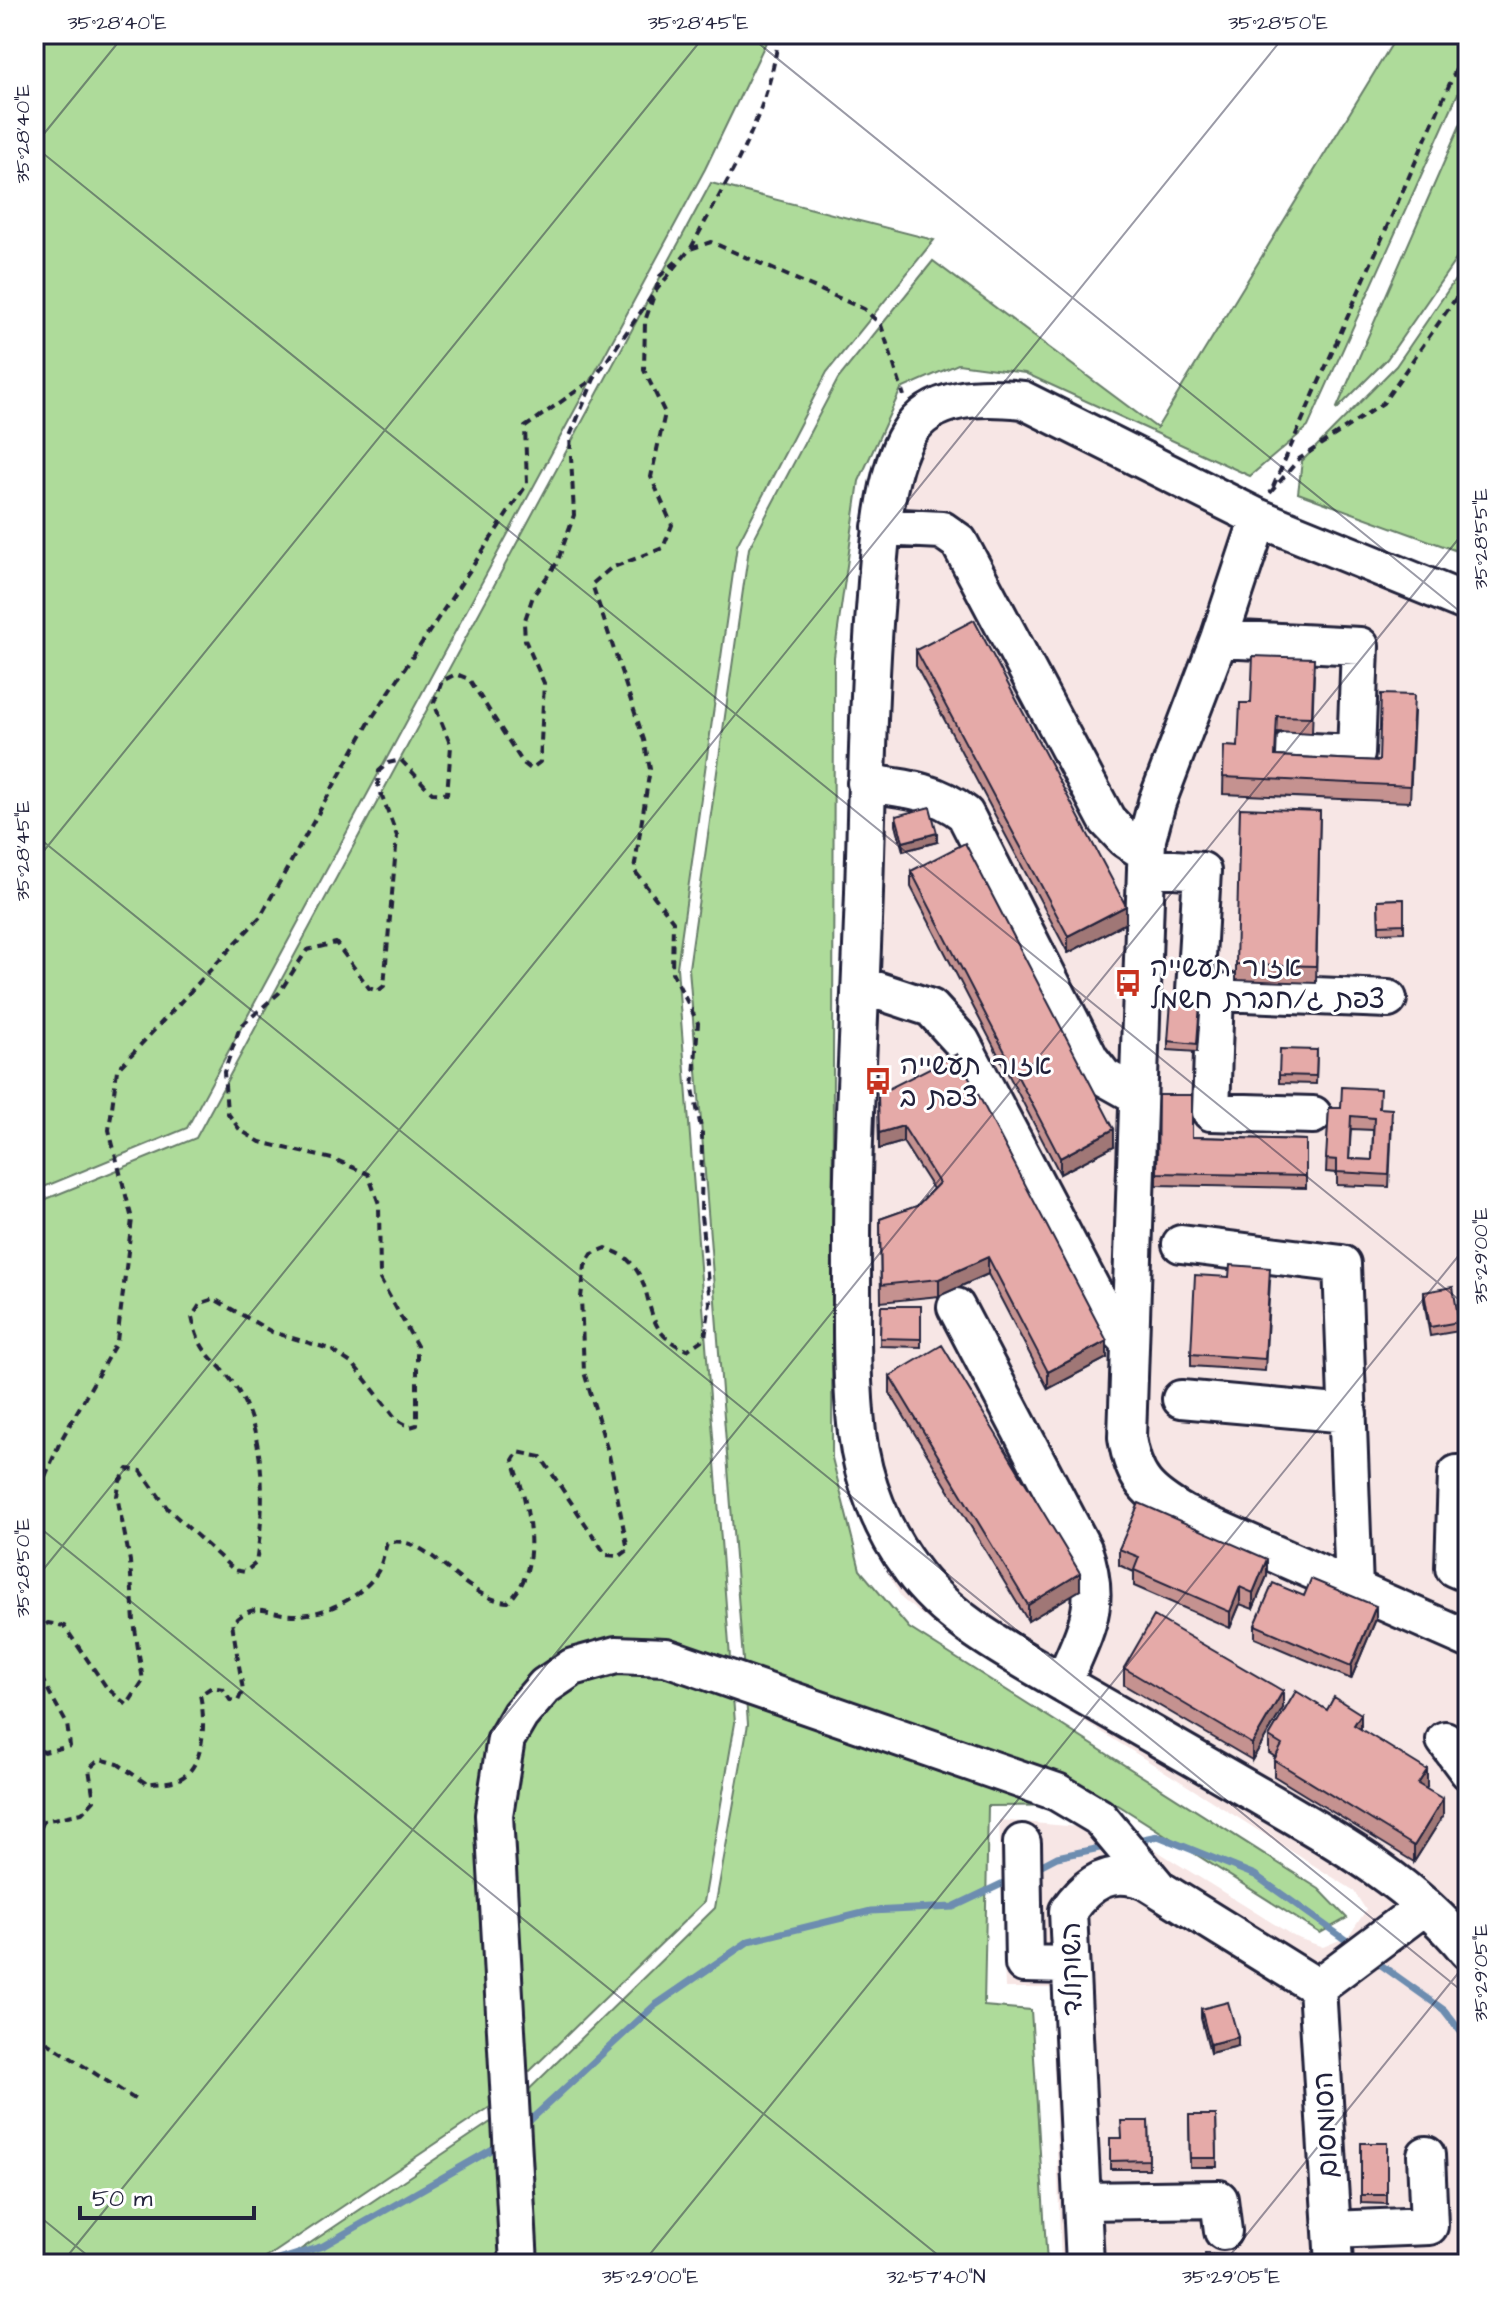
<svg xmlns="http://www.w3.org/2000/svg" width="1502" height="2298" font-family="'Architects Daughter','Playpen Sans Hebrew',sans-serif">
<rect width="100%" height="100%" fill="#fff"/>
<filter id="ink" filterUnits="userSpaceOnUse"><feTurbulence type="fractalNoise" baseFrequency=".0125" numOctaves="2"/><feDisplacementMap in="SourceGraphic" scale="16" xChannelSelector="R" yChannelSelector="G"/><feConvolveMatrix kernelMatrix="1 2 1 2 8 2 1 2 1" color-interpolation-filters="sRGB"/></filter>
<g filter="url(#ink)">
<!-- built -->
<path fill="#f7e6e5" d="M960,384L1468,590V2264H1061L1051,1988H1005L999,1820L1125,1831L1295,1937L1323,1947L1349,1936L1366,1910L1353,1890L946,1634L902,1599L874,1548L852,1487L848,852L861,545L870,490L883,454Z"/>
<!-- green -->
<path fill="#aedb9a" stroke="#687e6a" stroke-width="2" d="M34,34H770L705,169L187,1128L34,1191Z
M1398,34H1468V71L1308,427L1250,476L1025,373L958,364L901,389L859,481L834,657L832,1458L860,1570L909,1628L1319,1889L1347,1918L1320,1933L1118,1805L988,1806L984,2006L1031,2010L1047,2264H279L507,2111L715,1908L748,1724L689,968L749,548L838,379L933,261L1157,428Z
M1468,107V242L1387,359L1336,410Z
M711,183L934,240L827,372L737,545L677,967L735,1723L704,1902L499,2101L257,2264H34V1204L196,1138Z
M1468,261V555L1298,493L1302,461L1396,366Z"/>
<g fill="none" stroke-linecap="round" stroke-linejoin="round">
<!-- stream -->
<path stroke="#6d8db0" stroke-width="7" d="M1133,1841L1158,1836L1255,1875L1354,1946
M1034,1869L1057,1857L1109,1846
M1374,1960L1444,2010L1468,2041
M525,2125L654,2006L749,1941L871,1911L953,1907L1012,1879
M266,2264L323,2246L503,2143"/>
<!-- minor casing -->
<g stroke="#22223b" stroke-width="42">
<path id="minor" d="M1259,518L1219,639L1157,802L1147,839L1127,1437C1133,1479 1148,1493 1184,1514L1468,1639
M881,527L942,530L959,542L1107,820L1125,839L1146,853
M1468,603L1259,518L1023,400C983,396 932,394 908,434C884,472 879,551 876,597C868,695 867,793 864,892C860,1020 851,1148 852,1276C852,1328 851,1381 857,1433C863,1482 882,1530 911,1569C948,1621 1014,1654 1068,1686C1131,1722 1193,1758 1256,1794C1332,1838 1411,1881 1468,1951
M1219,639L1360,646L1356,754L1289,751
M866,783C903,788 935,790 965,814L1090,1059L1104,1077L1138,1096
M1146,867L1202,871L1195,991L1388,999
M861,985L931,1008L961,1041L1107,1318L1130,1342
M1215,991L1211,1112L1313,1115
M1181,1244L1342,1264L1354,1589
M956,1307L1083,1549C1103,1606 1085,1630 1063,1683
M1181,1399L1348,1414
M1457,1474L1454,1568L1468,1574
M1445,1740L1468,1771
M1022,1843L1024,1964L1070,1965
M1317,1987L1334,2264
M1082,2201L1219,2199L1223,2231
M1332,2230L1429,2226L1426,2155
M519,2264L494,1815L506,1739L520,1715L545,1686L573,1667L616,1655L666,1657L1057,1792L1099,1817L1159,1889
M1085,2264L1068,1911C1088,1882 1111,1867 1146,1881L1317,1987L1425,1906"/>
</g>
<!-- path -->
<path stroke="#22223b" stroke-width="4" stroke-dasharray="8 6" stroke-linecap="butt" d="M691,248C730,174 768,118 779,34
M656,290L660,276L679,259
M1273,487L1468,42
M1270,493L1299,459L1383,403L1456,298L1468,251
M34,1502L60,1442L117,1341L132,1219L109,1130L117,1070L260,917L370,721L527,484L525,427L592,380
M34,1632L48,1623L64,1626L107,1688L127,1705L143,1681L134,1622L130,1561L117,1496L120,1481L128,1469L141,1471L168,1509L234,1570L245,1572L256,1563C265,1508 267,1438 237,1389C217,1356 201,1361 192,1317L201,1303L214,1299L272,1332L330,1349L354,1365L397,1420L410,1427L417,1425V1346L380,1279L379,1204L368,1174L336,1160L260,1142L240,1130L227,1112L224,1072L240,1027L279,993L307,950L336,943L369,988L378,991L384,986L397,836L378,785L379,771L388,763L401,760L432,793L447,794L451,746L434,703L442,681L456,674L469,679L523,763L531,769L540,762L544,683L525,640L524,623L533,596L557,563L574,515L570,436L594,379L654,293L690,249L711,242L864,309L881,325L904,396
M34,1665L67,1724L70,1746L44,1752L34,1747
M34,1882C45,1864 31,1843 44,1821L82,1813L94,1800L89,1769L100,1759L118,1764L147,1784C156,1782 165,1783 173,1781C206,1774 206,1720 200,1695L212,1687L223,1689L230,1700L238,1701L243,1690L232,1623C258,1599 266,1615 296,1615C324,1615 361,1598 377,1573C382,1565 384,1552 387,1543C428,1531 461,1599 508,1602C546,1567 527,1502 513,1460L518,1452L541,1457L606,1555L620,1556L628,1550L609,1455L584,1372L581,1297L585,1266L592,1254L606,1248C612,1251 623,1254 628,1260C659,1289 637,1331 687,1350L705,1338L710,1303L701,1215L702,1133L693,1089L698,1023L672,972L673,921L634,870L650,769L644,740L592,584L611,568L663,548L672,525L651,477L665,413L644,370L645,321L653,298
M34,2034L136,2100"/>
<!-- minor -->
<use href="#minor" stroke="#fff" stroke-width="36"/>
</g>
<!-- wall -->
<path fill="#c59290" stroke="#22223b" stroke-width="2" fill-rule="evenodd" d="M916,650L1126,923L1068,953L916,666Z
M1314,675L1312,734L1277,732L1276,756L1379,761L1414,712L1410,802L1223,794L1224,746L1238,747L1251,703Z
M1320,811L1316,983L1236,980V964Z
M896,816L937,842L903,851L896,825Z
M1462,816H1468V967L1462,833Z
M911,871L1114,1146L1060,1174L911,887Z
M1404,899V932L1379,933L1378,900Z
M1200,1013L1197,1052L1168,1050V1041Z
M1317,1050L1316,1084L1279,1083V1075Z
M878,1094L1107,1358L1048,1389L988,1274L939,1296L881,1302L880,1219L917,1206L933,1189L903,1142L879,1149Z
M1158,1095L1192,1137L1306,1140V1188L1157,1185Z
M1329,1108H1380L1392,1121L1389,1187L1337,1185V1173L1326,1172ZM1351,1129L1373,1130L1372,1160L1349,1159Z
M1270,1281L1265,1371L1191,1366V1354Z
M1424,1292L1459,1322V1331L1430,1336L1424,1301Z
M881,1306H921V1347L880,1346Z
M890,1376L1080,1590L1028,1621L890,1393Z
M1119,1549L1267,1576L1253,1609L1240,1604L1230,1628L1134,1586V1572L1119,1565Z
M1304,1596L1376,1619L1351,1679L1255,1638V1625Z
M1124,1668L1283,1708L1252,1760L1124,1685Z
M1327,1710L1361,1730L1427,1787L1425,1789L1443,1816L1414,1862L1274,1776V1760L1275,1757L1269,1753V1737Z
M1468,1711V1743L1459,1730V1718Z
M1201,2009L1238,2046L1210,2053L1201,2018Z
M1189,2115H1216L1217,2167H1190Z
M1148,2121L1149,2169H1110V2138H1122Z
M1361,2143H1387V2204L1361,2203Z"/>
<!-- shaded-wall -->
<path fill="#a07776" stroke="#22223b" stroke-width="2" d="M937,833V842L903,851V842Z
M1126,906V923L1068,953V936Z
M903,1126V1142L879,1149V1133Z
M1114,1129V1146L1060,1174V1158Z
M988,1257V1274L939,1296V1279Z
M1107,1341V1358L1048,1389V1372Z
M1267,1559V1576L1253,1609V1593Z
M1080,1573V1590L1028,1621V1605Z
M1240,1587V1604L1230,1628V1612Z
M1376,1606V1619L1351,1679V1666Z
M1283,1691V1708L1252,1760V1744Z
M1361,1714V1730L1354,1725Z
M1427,1770V1787L1418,1801V1784Z
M1443,1799V1816L1414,1862V1846Z
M1238,2037V2046L1210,2053V2044Z"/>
<!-- building -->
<path fill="#e5aaa8" stroke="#22223b" stroke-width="2" fill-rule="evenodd" d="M974,620L1126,906L1068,936L916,650Z
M1253,656L1314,658L1312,717L1277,716L1275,756L1379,761L1381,694L1414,695L1410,786L1223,777L1224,746L1238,747L1240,703H1251Z
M930,807L937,833L903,842L896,816Z
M1240,808L1320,811L1316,966L1236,964Z
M1462,816H1468V950Z
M965,843L1114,1129L1060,1158L911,871Z
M1404,899V924L1379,925L1378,900Z
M1171,1002L1200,1004L1197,1044L1168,1041Z
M1280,1049L1317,1050L1316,1076L1279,1075Z
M957,1054L1107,1341L1048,1372L988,1257L939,1279L881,1285L880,1219L917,1206L939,1183L903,1126L879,1133L878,1094Z
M1342,1087L1380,1089L1379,1108L1392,1109L1389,1175L1337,1172V1160L1326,1159L1329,1108H1341ZM1351,1116L1374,1118L1372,1160L1349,1159Z
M1158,1095H1192V1137L1306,1140V1176L1157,1173Z
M1230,1265L1270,1268L1265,1359L1191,1354L1195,1275L1229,1277Z
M1453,1287L1459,1322L1430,1327L1424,1292Z
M881,1306H921V1339L880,1338Z
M942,1345L1080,1573L1028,1605L890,1376Z
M1139,1503L1267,1559L1253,1593L1240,1587L1230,1612L1134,1570L1139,1557L1119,1549Z
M1311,1579L1376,1606L1351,1666L1255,1625L1273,1583L1304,1596Z
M1154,1616L1283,1691L1252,1744L1124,1668Z
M1296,1691L1327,1710L1334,1697L1361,1714L1354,1725L1427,1770L1418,1784L1443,1799L1414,1846L1274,1760L1282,1745L1269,1737Z
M1468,1711V1730L1459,1718Z
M1228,2002L1238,2037L1210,2044L1201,2009Z
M1189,2115H1216L1217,2158H1190Z
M1121,2121H1148L1149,2160L1110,2161V2138H1122Z
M1361,2143H1387V2195H1361Z
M1205,2254L1233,2255V2264H1205Z
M1468,2255V2264H1389V2260Z"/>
</g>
<!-- ticks -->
<path fill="none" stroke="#22223b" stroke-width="2" stroke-opacity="0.45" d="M747,34L1468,618M34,146L125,34M34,146L1468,1307M34,834L1468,1996M34,863L706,34M34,1523L949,2264M34,1581L1286,34M34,2212L98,2264M61,2264L1468,527M642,2264L1468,1244M1223,2264L1468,1961"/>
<!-- icons -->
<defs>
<g id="bus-bare" transform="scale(2.16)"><path d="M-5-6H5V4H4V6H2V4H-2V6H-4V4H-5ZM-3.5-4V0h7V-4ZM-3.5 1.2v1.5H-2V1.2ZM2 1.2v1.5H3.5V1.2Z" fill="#c8321e" stroke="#fff" stroke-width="2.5" paint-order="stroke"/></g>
</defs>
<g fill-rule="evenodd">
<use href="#bus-bare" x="1128" y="983"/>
<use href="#bus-bare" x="878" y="1081"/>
</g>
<g text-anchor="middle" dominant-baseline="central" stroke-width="6" stroke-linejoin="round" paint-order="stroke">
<!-- poi labels -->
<g font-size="28" fill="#22223b" stroke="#fff" text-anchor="start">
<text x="1150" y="967">אזור תעשייה<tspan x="1150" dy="32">צפת ג/חברת חשמל</tspan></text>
<text x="900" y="1065">אזור תעשייה<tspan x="900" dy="32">צפת ב</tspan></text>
</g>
<!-- street labels -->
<g font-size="28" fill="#22223b" stroke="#fff">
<text transform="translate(1072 1969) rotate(-91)">השוקולד</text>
<text transform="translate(1326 2125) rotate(-93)">הסומסום</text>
</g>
</g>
<!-- margin -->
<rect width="1502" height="2298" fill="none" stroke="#fff" stroke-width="88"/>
<!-- scale -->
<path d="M80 2206v12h174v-12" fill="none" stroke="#22223b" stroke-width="4"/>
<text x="92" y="2206" font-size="24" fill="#22223b" stroke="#ffffff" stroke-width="6" paint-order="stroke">50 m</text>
<rect x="44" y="44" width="1414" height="2210" fill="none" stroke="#22223b" stroke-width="3"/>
<g font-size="20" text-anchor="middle" fill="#22223b">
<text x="117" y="29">35°28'40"E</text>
<text x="698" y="29">35°28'45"E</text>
<text x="1278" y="29">35°28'50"E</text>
<text transform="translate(22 134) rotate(-90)" y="7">35°28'40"E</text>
<text transform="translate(1480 539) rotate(-90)" y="7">35°28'55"E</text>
<text transform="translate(22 851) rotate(-90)" y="7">35°28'45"E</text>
<text transform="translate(1480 1256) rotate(-90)" y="7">35°29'00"E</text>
<text transform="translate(22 1568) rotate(-90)" y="7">35°28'50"E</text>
<text transform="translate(1480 1973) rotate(-90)" y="7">35°29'05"E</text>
<text x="650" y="2283">35°29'00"E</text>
<text x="936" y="2283">32°57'40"N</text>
<text x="1231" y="2283">35°29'05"E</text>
</g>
</svg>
